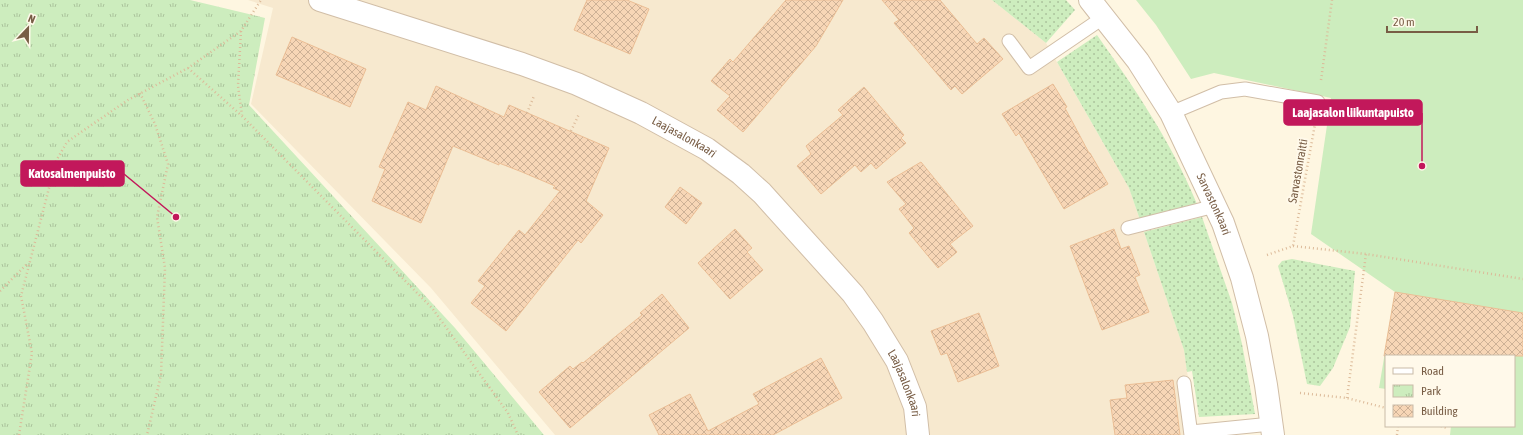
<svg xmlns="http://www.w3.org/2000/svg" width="1523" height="435" font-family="'Asap Condensed',sans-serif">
<defs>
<pattern id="grass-dots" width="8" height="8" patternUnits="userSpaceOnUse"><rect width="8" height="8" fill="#cdedbe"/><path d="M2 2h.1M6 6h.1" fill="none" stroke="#abc39c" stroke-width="1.8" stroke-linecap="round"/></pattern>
<pattern id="park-tufts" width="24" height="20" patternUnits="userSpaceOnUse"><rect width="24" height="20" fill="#cdedbe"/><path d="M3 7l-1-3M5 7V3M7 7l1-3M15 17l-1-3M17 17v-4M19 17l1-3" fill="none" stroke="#abc39c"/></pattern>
<pattern id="building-cross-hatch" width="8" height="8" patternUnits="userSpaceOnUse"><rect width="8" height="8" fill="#f7d6b6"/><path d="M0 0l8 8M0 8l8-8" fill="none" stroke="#cdb196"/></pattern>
</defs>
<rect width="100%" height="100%" fill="#fef6e1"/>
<!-- residential -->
<path fill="#f7e9cf" d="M248,0H992L1046,43L1129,188L1184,350L1196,435H555L431,288L251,104L273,8Z"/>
<!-- grass -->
<path fill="url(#grass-dots)" d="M992,0H1066L1075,10L1046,43Z
M1097,35C1135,89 1172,143 1197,204L1140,220L1129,188L1057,62Z
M1202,217L1232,303L1242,344L1255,414L1199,417L1192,371L1187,372L1184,350L1144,232Z
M1292,259L1355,271L1350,327L1333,368L1320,386L1307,384L1293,316L1278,266L1282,261Z"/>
<!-- park -->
<path fill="url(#park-tufts)" d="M0,0H190L265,18L249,105L455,328L544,435H0Z"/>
<!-- pitch -->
<path fill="#cdedbe" d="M1136,0H1523V435H1450L1451,426H1514V356H1386V389L1379,388L1395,292L1311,234L1331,98L1214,73L1191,79L1156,25Z"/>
<!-- building -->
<path fill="url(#building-cross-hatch)" stroke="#ebbe95" d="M587,0H627L649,9L630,54L574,30Z
M786,0H843L816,46L743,132L717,110L730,96L711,81L730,59L733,62Z
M882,0H940L977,44L984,38L1003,59L962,94L955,86L951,90L894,23L899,20Z
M292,37L366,69L350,107L276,75Z
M1053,84L1067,107L1065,108L1089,153H1090L1108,184L1064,209L1019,133L1016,136L1002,114Z
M436,86L504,117L509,105L609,148L586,201L603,215L581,243L578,240L506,331L471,303L485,286L478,281L519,230L525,235L560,191L553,188L555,186L522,172L499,163V165L453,146L421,223L372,201L385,169L379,167L408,102L426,110Z
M864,87L904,135L901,138L906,143L876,169L871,163L861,172L855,165L821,194L797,166L811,154L806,146L843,115L838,110Z
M921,162L973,226L950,244L957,252L938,268L909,233L914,228L899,209L906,204L887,182Z
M680,187L702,203L686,224L665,207Z
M735,229L752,248L747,252L763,270L730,299L698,263Z
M1114,229L1121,249L1129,246L1140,275L1135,277L1149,312L1102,330L1070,246Z
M1395,292L1523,313V356H1384Z
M662,294L689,328L570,428L539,392L570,366L573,369L582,362L583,363L642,315L640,313Z
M979,313L999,366L958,382L947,353L941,355L931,331Z
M821,358L842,398L773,435H659L649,415L690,394L708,431L759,404L753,394Z
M1173,380L1180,435H1115L1110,400L1127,398L1125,385Z"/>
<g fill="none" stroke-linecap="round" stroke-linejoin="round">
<!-- service casing -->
<g stroke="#d1bea7" stroke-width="15">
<path id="service" d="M1009,41L1029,68L1104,17
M1171,113L1221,92L1245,89L1318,102
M1128,228L1215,206
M1184,383L1191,435
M1191,432L1271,424"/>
</g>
<!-- minor casing -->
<g stroke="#d1bea7" stroke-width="24">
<g id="minor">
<path id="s1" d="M320,0L522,64L577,84L641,113L707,149L741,174L762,193L853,294L873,322L897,361L915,407L918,435"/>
<path id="s2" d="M1090,0L1138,61L1171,113L1223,223L1242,278L1257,336L1266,385L1273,435"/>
</g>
</g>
<!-- path -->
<path stroke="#dcba99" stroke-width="2.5" stroke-dasharray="1 3" stroke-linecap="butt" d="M241,31L238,86L242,115
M188,68L242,116L432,308L508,413L518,435
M1321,80L1332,0
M140,93L155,124L168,164L157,217L165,268L161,375L147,435
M527,113L534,96
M571,131L579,114
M1293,246L1366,254L1523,279
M1267,255L1293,246L1315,124
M0,291L28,263
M1300,393L1347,398L1386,408
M1347,398L1366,254
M1441,426L1447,428
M19,435L32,353L21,296L56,161L67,142L87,128L128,100L188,68L241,31L261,0
M1397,435L1398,426"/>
<!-- service -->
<use href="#service" stroke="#fff" stroke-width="13"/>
<!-- minor -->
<use href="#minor" stroke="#fff" stroke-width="22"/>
</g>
<g text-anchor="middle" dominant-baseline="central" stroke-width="4" stroke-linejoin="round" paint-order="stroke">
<!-- street labels -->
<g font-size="12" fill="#785d45" stroke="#fff9ea">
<text stroke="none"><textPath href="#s1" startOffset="390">Laajasalonkaari</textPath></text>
<text transform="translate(1298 171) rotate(-80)">Sarvastonraitti</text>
<text stroke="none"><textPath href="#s2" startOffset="240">Sarvastonkaari</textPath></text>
<text stroke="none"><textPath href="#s1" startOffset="726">Laajasalonkaari</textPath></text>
</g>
</g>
<!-- callouts -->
<path fill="none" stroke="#c2185b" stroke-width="1.5" d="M1422 166L1422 113M176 217L124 174"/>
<g fill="#c2185b" stroke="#fff9ea" stroke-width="1.5">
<circle cx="1422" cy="166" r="4"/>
<circle cx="176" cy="217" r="4"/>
</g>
<g fill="#c2185b" stroke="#c2185b" stroke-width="1.5">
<rect x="1284" y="100" width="138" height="25" rx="4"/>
<rect x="21" y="161" width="103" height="25" rx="4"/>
</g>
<g font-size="13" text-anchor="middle" font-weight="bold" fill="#fff">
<text x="1353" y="117">Laajasalon liikuntapuisto</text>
<text x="72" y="178">Katosalmenpuisto</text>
</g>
<!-- legend -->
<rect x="1385" y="355" width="130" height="72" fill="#fff9ea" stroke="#c9bba8"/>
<rect x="1393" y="368" width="20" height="6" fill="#ffffff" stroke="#c9bba8"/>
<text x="1421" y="375" font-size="12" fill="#785d45">Road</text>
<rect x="1393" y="385" width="20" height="12" fill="url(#park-tufts)" stroke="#c9bba8"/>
<text x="1421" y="395" font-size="12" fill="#785d45">Park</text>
<rect x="1393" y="405" width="20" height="12" fill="url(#building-cross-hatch)" stroke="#c9bba8"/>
<text x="1421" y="415" font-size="12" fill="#785d45">Building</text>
<!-- north arrow -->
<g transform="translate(28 28) rotate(22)" stroke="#fff9ea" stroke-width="3" paint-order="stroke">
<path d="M0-3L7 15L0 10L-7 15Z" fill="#785d45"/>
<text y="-6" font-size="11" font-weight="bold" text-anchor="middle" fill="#785d45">N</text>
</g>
<!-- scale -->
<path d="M1387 26v6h90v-6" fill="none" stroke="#785d45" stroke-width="2"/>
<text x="1393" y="26" font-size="12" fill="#785d45" stroke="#fff9ea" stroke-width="3" paint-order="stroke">20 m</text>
</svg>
